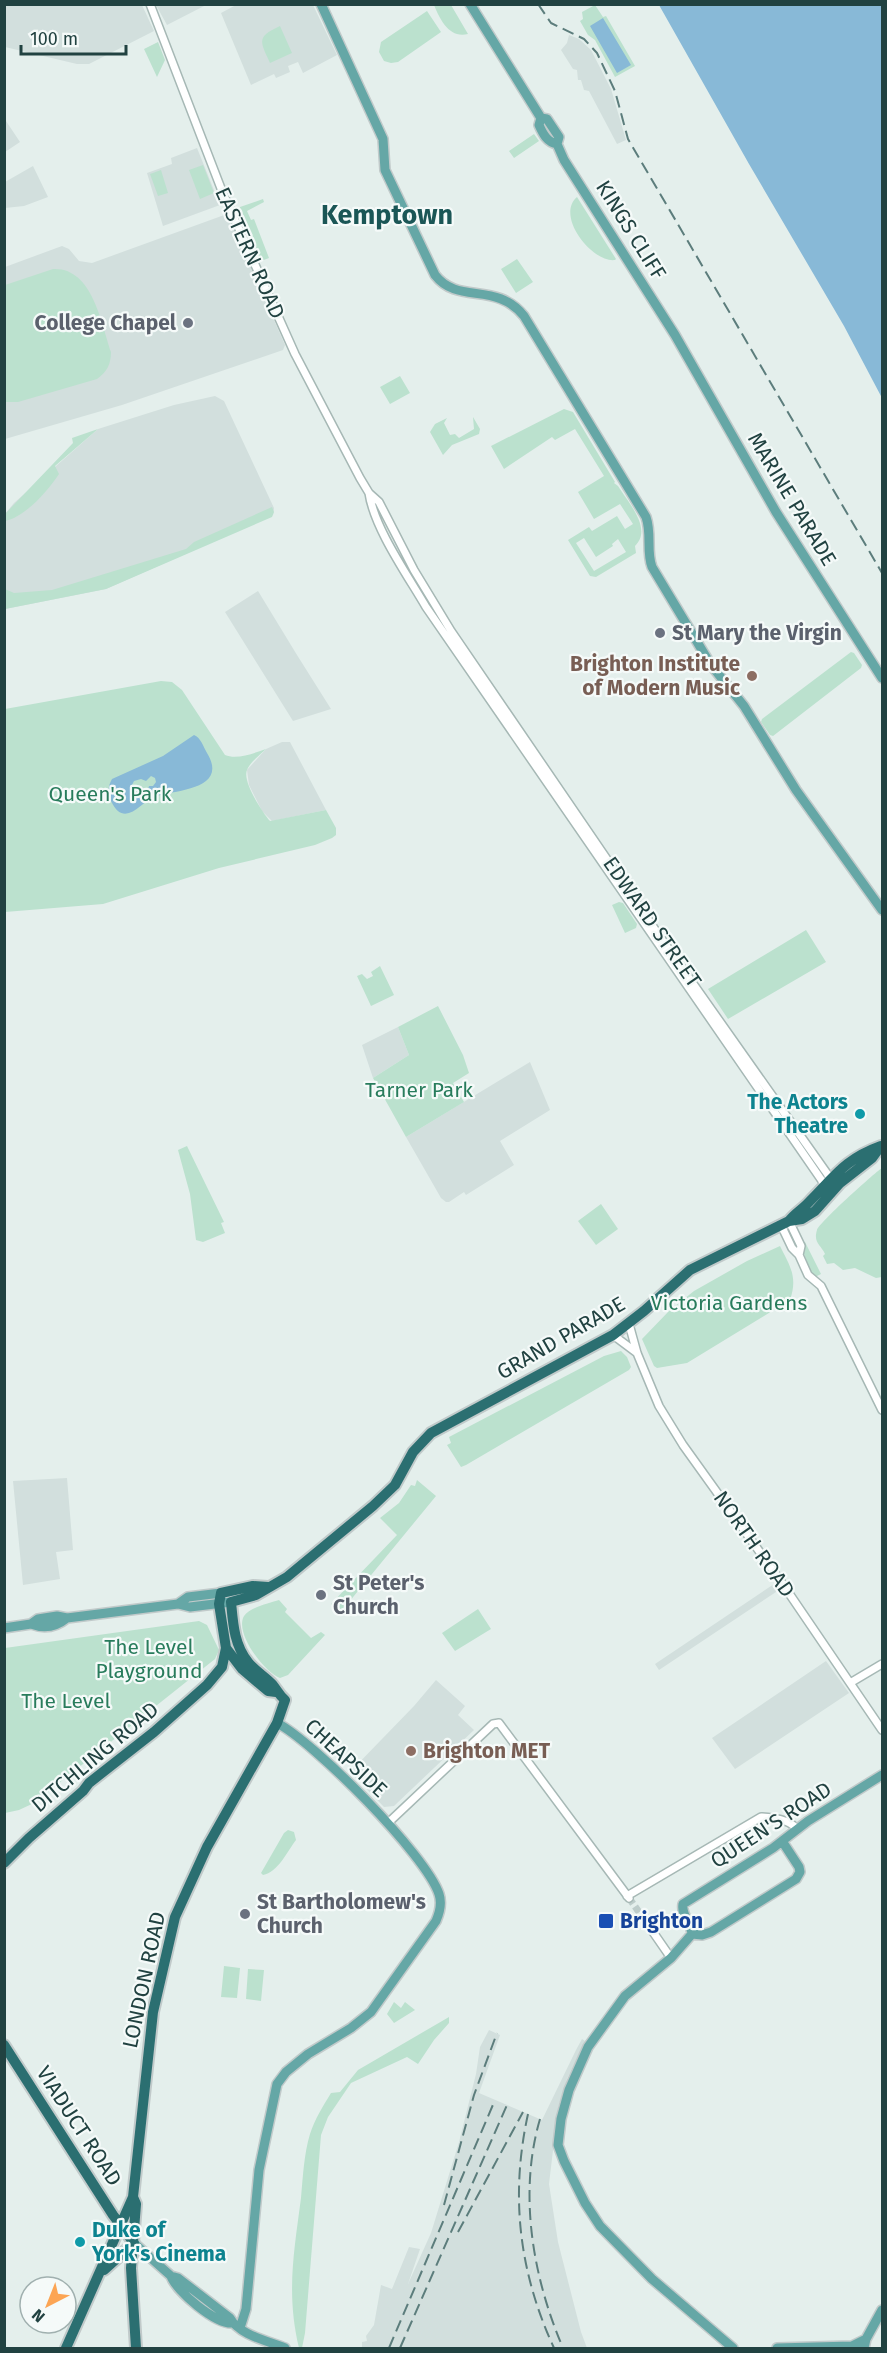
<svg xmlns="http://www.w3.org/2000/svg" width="887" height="2353" font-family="'Fira Sans',sans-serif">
<rect width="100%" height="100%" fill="#e4efec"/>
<!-- built -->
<path fill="#d2dfdd" d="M5,4L142,5L154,31L89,64H77L5,47Z
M156,5L206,4V5L167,25Z
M236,5H313L337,55L303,73L298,62L288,66L290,72L276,78L274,74L251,85L221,13Z
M569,35L579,39L591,50L611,89L626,140L617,144L589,91L584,90L581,80H578L577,70L573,69L561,50L567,43Z
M4,118L20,142L5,152H4Z
M197,148L220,205L163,226L147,173L172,164L171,158Z
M33,166L48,197L24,206L5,208V182Z
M227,214L285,345L283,350L122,405L5,439V267L62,246L69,249L79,261L92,263Z
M215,396L224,401L274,508L273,515L106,589L5,609V514L14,503L98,429L174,405Z
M258,591L297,655L331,709L293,721L225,612Z
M282,742H290L326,810L272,821L262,811L249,785L247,770L266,749Z
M398,1027L409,1055L373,1078L362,1045Z
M530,1062L550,1110L500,1141L514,1165L466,1195L464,1192L449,1202H446L441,1198L406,1137Z
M67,1478L73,1550L56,1552L60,1579L23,1585L13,1481Z
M774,1584L779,1590L659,1670L655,1664Z
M826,1661L849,1693L735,1769L712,1738Z
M436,1680L465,1706L458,1715L474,1730L394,1806L384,1807L350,1772L414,1706Z
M489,2030L500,2035L479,2093L542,2120L576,2050L582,2039L585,2041L567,2079L558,2108L549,2184L558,2242L581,2332L587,2348H362V2342L367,2341L366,2336L374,2325L381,2285L392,2289L409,2247L420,2249L408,2284L431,2233L459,2142L476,2074L480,2047Z"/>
<!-- green -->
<path fill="#bbe1ce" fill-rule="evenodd" d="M434,5H451L468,34C450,39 440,20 434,5Z
M595,5L603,17L606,16L635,66L615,77L595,40L588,35L580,21L583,19L582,12Z
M427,11L441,32L398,62L391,63L384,61L379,52L381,42Z
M280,26L292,53L270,63C260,41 256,37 280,26Z
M158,42L165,60L157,77L144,49Z
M534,134L539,141L514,158L509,151Z
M203,165L214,193L200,199L189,170Z
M161,170L168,193L158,196L150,174Z
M577,197L616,259L615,260C592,263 555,216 577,197Z
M263,199L264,202L247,211L251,220L254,219L269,258L261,261L238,211L240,207Z
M517,259L533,282L516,293L501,269Z
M53,269C92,267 101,322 111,352C111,364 107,372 97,379L18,402H5V285Z
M400,376L410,393L390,404L380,387Z
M564,409L573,412L615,482L614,483L618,486C628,502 653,529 635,546L636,553L596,577L590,576L568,540L589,527L592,531L617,516L625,529L633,524L620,504L594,519L578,492L604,476L575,429L555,440L552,437L504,469L491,446ZM584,538L596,557L613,546L612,544L618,539L626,552L594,571L576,543Z
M473,417L480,429L479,434L452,445L443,455L430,432L435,424L447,418L444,423L450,435L455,434L459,438L474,429Z
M98,429L55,466L59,474C48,491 25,517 5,521V514L73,443L72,438Z
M272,507L274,512L272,517L106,589L5,609V589L14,593L52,590L186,549L194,542Z
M851,652L854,653L862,665L861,668L773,736L770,735L761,722L762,719Z
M161,681L172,682L182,690L225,755C237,760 254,753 266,749C260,755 250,762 247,770C242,781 262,812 270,821L326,810L336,828V835L332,838L315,845L219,868L103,904L5,912V709Z
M619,902L623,903L637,924L636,928L625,933L612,905Z
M806,930L826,962L728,1019L708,989Z
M380,966L394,995L371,1006L357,976L362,974L367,979L373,976L371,972Z
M438,1006L463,1055L469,1073L453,1083L464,1102L406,1137L373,1078L409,1055L398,1027Z
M187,1146L224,1222L221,1223L225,1233L203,1242L196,1240L190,1194L178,1150Z
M882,1168V1277L876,1278L855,1268L843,1270L834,1263L827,1264L823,1256L825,1254C821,1245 813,1243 817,1230C819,1223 873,1174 882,1168Z
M601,1204L618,1229L596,1245L578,1221Z
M805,1242L821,1274L815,1277C807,1267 805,1256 801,1244Z
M780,1246C790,1266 798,1277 790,1300L687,1363L657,1368L654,1366L642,1339L669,1311L694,1291L747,1261Z
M621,1351L627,1357L631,1367L629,1370L466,1465L461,1467L447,1445L451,1443L449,1437L604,1356Z
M417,1480L436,1496L340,1613L331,1604L397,1535L380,1518L399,1503L411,1485L415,1486Z
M279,1600L287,1609L285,1612L311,1638L321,1632L325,1635L288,1675L280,1678C265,1673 234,1633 244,1616C250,1607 270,1603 279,1600Z
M478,1609L491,1629L455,1651L442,1633Z
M199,1621L207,1625L219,1650L215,1659L34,1803L19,1810L5,1813V1648Z
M288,1830L294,1832L296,1840C287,1852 278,1872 263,1875L261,1873L284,1833Z
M224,1966L240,1968L237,1998L221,1997Z
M248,1969L264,1970L261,2001L246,1999Z
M394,2002L401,2008L405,2002L415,2010L394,2023L387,2014Z
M449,2017V2023L434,2040L418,2064L407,2057L351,2083L328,2117L321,2135L305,2333L302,2348H299C286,2294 294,2252 301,2198C303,2176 304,2154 310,2134C315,2119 323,2106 331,2093L340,2092L358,2070Z"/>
<!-- water -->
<path fill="#88b9d7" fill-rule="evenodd" d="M659,5H882V398L844,326L749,164Z
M603,18L631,65L617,73L590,26Z
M194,735C201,738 203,746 207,753C229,789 177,790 156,796C141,801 125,830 111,801C107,794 108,786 112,779L163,756ZM151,776L155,778L156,782L153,786H149L147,793L141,796L134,794L131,787L134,781L141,779L146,781Z"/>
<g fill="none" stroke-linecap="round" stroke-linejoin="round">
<!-- minor-tunnel -->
<path stroke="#bdccca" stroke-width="7" stroke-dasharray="7 3.5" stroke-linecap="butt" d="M629,1898L653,1932"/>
<!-- minor casing -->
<g stroke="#a6b8b5" stroke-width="10">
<path id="minor" d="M150,4L222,191L295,354L360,478L369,493L379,502L414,570L451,631L658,934L833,1182
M369,493C374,528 408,576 426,607L827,1188
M789,1221L801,1246L799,1255
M781,1225L792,1248L799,1255L808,1275L821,1286L882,1410
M629,1324L637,1353L659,1406L683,1445L782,1583L882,1730
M613,1335L637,1353
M850,1683L882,1664
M388,1823L493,1724L499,1723L629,1898
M627,1896L761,1817C773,1818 788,1819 796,1828
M653,1932L671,1958"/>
</g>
<!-- major casing -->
<g stroke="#c1caca" stroke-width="12">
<path id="major" d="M321,4L383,139L385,170L435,275C458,305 496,281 524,316L646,517C652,534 646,551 652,567L711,665L744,706L796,790L882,910
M470,4L541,118L539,125C543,134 547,142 557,144
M541,118L547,119L559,137L557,144L564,160L675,335L776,512L882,678
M178,1604L188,1597L221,1593
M31,1624C44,1629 56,1627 67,1618
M4,1628L31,1624L38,1619L57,1616L67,1618L178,1604L190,1607L231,1602
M692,1934L671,1958L625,1996L588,2047L569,2090L561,2119L558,2145L564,2161L585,2203L600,2226L652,2279L733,2348
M692,1934C691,1923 681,1915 683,1904L773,1848L808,1821L882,1775
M692,1934L702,1935L711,1932L796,1879L800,1872L799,1867L782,1841
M134,2243L171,2276L178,2278L230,2318C239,2335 268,2341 285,2348
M171,2276C176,2291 216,2325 233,2323
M240,2328L246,2309L259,2170L277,2084L286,2072L308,2054L351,2028L371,2012L436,1921C440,1912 442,1903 439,1894C426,1855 314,1742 277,1723
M777,2348L852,2346L866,2339
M864,2348L866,2339L882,2310"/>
</g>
<!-- highway casing -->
<g stroke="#c1caca" stroke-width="14">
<path id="highway" d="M789,1221L802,1219L815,1211L840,1183L872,1158L880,1147
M268,1587L253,1586L221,1593L219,1604L226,1648L242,1669L268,1691L276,1692
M4,1863L29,1838L83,1791L89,1783L154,1732L207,1685L222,1667L226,1648
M4,2045L113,2215L134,2243
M133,2197L136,2204L131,2268L136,2348
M104,2270L134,2243
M66,2348L133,2197L153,2012L175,1917L207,1847L277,1723L285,1700C279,1695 277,1690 273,1685C266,1677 255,1671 248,1662C234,1645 233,1623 231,1602L256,1595L287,1577L373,1506L395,1485L413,1452L431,1433L613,1335L644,1311L690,1270L789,1221C795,1213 803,1209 810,1201C835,1176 845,1159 881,1146"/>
</g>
<!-- minor -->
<use href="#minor" stroke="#fff" stroke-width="7"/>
<!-- major -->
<use href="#major" stroke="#65a7a6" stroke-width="9"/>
<!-- highway -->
<use href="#highway" stroke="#2b6f71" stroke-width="10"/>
<!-- rail -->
<path stroke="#5c7d7c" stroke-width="2" stroke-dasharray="12 6" stroke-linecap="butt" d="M538,4L551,23L584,39L597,53L615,91L628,139L882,573
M528,2114C510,2196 519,2272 554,2348
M540,2119C518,2194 533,2278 563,2348
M444,2205L474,2095L497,2033
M458,2232L523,2112
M389,2348L495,2100
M400,2348L507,2105"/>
</g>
<!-- markers -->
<g fill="#6b7280" stroke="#f5faf9" stroke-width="2">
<circle cx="188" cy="323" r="6"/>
<circle cx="660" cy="633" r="6"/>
<circle cx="321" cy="1595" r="6"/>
<circle cx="245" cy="1914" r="6"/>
</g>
<g fill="#8d6e63" stroke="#f5faf9" stroke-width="2">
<circle cx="752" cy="676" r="6"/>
<circle cx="411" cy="1751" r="6"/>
</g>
<g fill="#0f9aa8" stroke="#f5faf9" stroke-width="2">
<circle cx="860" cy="1114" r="6"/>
<circle cx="80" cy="2242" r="6"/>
</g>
<rect fill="#1a4fb4" stroke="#f5faf9" stroke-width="2" x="598" y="1913" width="16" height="16" rx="3"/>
<g text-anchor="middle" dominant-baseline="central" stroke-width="4.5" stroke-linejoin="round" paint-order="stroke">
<!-- street labels -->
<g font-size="21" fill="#214241" stroke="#f5faf9">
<text transform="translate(631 230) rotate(58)">KINGS CLIFF</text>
<text transform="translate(250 253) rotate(66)">EASTERN ROAD</text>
<text transform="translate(792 499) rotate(59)">MARINE PARADE</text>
<text transform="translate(652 922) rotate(55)">EDWARD STREET</text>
<text transform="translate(561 1338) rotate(-30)">GRAND PARADE</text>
<text transform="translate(754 1544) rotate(55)">NORTH ROAD</text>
<text transform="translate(95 1757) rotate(-40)">DITCHLING ROAD</text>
<text transform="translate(346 1758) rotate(43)">CHEAPSIDE</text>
<text transform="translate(771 1825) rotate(-33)">QUEEN'S ROAD</text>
<text transform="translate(144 1980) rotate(-78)">LONDON ROAD</text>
<text transform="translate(79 2126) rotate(57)">VIADUCT ROAD</text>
</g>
<!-- worship labels -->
<g font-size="21" font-weight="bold" fill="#5b616d" stroke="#f5faf9" text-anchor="start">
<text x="176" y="323" text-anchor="end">College Chapel</text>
<text x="672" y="633">St Mary the Virgin</text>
<text x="333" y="1583">St Peter's<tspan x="333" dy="24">Church</tspan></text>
<text x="257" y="1902">St Bartholomew's<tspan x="257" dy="24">Church</tspan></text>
</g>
<!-- education labels -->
<g font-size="21" font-weight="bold" fill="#785e54" stroke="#f5faf9" text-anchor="end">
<text x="740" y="664">Brighton Institute<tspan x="740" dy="24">of Modern Music</tspan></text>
<text x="423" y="1751" text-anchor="start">Brighton MET</text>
</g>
<!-- park labels -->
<g font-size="21" fill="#287c5c" stroke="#f5faf9">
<text x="110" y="794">Queen's Park</text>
<text x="419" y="1090">Tarner Park</text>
<text x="729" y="1303">Victoria Gardens</text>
<text x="149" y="1647">The Level<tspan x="149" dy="24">Playground</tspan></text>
<text x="66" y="1701">The Level</text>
</g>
<!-- culture labels -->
<g font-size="21" font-weight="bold" fill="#0d838f" stroke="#f5faf9" text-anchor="end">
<text x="848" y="1102">The Actors<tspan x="848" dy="24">Theatre</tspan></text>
<text x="92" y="2230" text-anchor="start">Duke of<tspan x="92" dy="24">York's Cinema</tspan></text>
</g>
<!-- transit labels -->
<g font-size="21" font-weight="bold" fill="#164399" stroke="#f5faf9" text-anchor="start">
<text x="620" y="1921">Brighton</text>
</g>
<!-- district labels -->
<g font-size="27" font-weight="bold" fill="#1b5656" stroke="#f5faf9">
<text x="387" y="215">Kemptown</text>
</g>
</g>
<!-- border -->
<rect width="887" height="2353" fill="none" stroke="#214241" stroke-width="12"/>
<!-- north arrow -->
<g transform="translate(48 2305) rotate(222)"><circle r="28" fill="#f5faf9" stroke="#a0b0af" stroke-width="1.5"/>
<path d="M0-4.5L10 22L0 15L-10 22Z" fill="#fca554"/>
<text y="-9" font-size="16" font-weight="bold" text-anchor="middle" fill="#214241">N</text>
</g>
<!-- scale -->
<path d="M21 45v9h105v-9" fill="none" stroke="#214241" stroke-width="3"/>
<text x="30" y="45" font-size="18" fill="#214241" stroke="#f5faf9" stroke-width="4.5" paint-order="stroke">100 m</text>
</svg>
